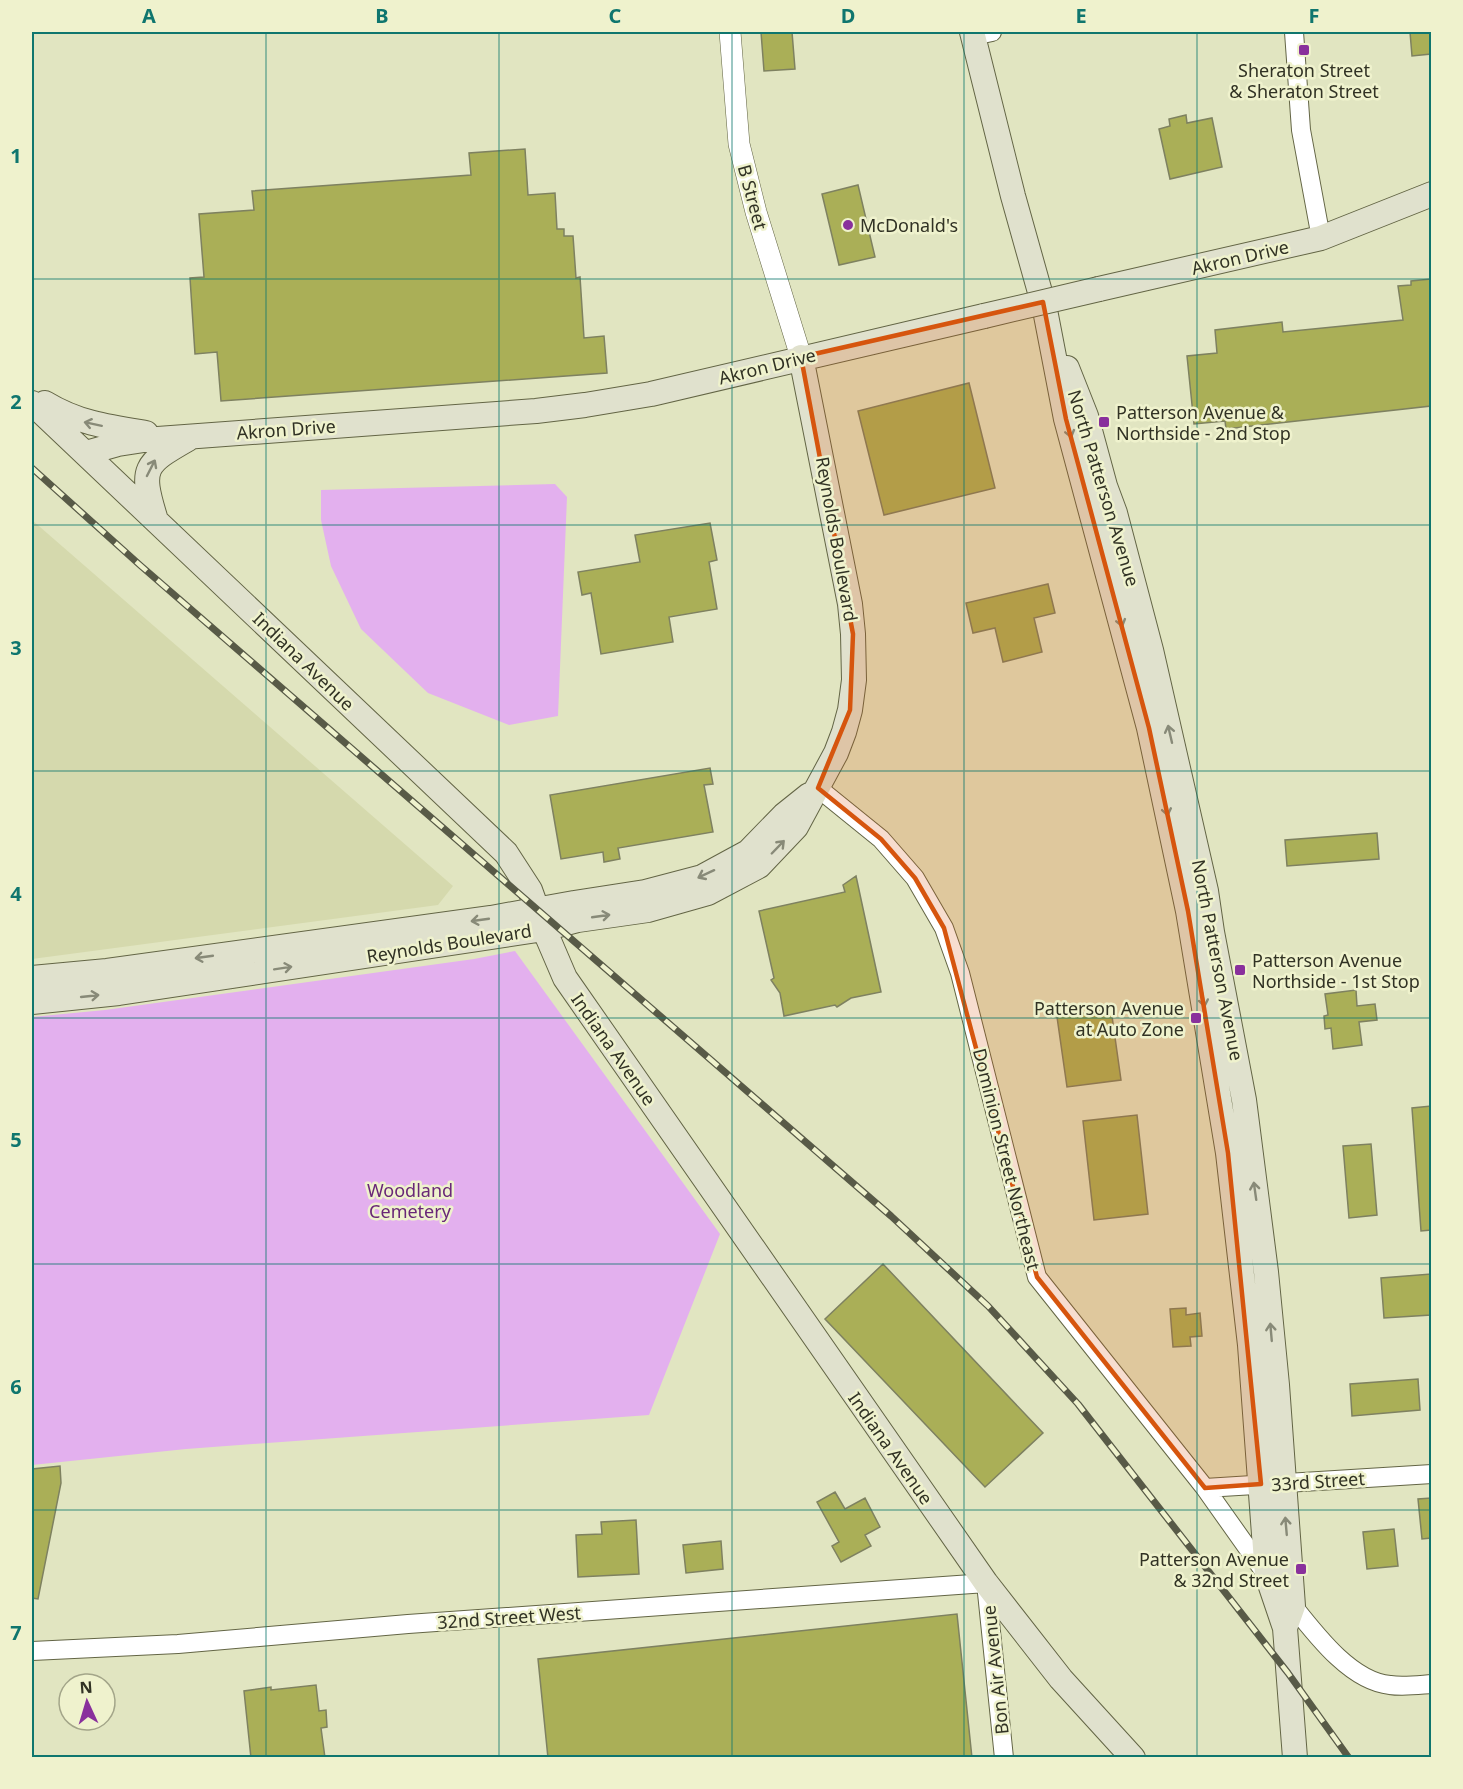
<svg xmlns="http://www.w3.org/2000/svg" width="1463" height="1789" font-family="'Noto Sans',sans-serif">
<rect width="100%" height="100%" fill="#e1e5c1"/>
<!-- built -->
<path fill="#d5d9ad" d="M32,520L453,886L438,905L32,959Z"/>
<!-- green -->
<path fill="#e3b0ee" d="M555,484L567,497L558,716L509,725L428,693L361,629L331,566L321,520V490Z
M515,951L720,1234L649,1415L186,1449L32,1465V1017L105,1010L474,959Z"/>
<!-- building -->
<path fill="#aaaf57" stroke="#7e8160" stroke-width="1.5" d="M761,32H792L795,69L764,71Z
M1410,32H1431V54L1412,56Z
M1186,115L1187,123L1212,118L1222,167L1170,179L1159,129L1170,126L1169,119Z
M525,149L528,195L555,193L557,229H564V236H573L576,278L580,277L584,338L604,336L607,373L221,401L217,352L195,354L190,278L204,277L199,214L254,210L252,191L471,175L469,153Z
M858,185L875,257L839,265L822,194Z
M1431,279V406L1226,429L1225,421L1194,424L1187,356L1217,353L1215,330L1282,322L1283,332L1403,320L1398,286L1411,285V281Z
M969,383L995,488L884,515L858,411Z
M710,523L717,560L709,562L717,609L669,617L673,642L601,654L591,593L582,595L578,572L640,562L635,535Z
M1048,584L1055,613L1034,618L1042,652L1003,662L995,628L973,633L966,603Z
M710,768L713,784L704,785L713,832L618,848L620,859L604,862L603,852L561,859L550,795Z
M1377,833L1379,859L1287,866L1285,840Z
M856,876L881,992L851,998L837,1007L835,1005L784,1016L780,993L771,980L774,978L759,911L845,892L843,885Z
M1356,990L1357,1006L1375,1004L1377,1020L1359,1022L1362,1045L1333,1049L1331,1028L1325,1029L1324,1016L1328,1015L1325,994Z
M1111,1009L1121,1080L1067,1087L1057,1017Z
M1431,1106V1230L1421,1231L1412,1108Z
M1137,1115L1148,1214L1094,1220L1083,1121Z
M1371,1144L1377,1215L1349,1218L1343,1146Z
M883,1264L1043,1433L985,1487L825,1319Z
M1431,1274V1315L1384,1318L1381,1278Z
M1186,1308V1315L1200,1313L1202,1336L1190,1337L1191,1346L1173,1347L1170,1309Z
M1418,1379L1420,1410L1352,1416L1350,1384Z
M60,1466L61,1483L38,1599L32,1598V1469Z
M835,1492L845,1509L865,1498L880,1527L865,1535L871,1546L841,1562L832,1546L839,1542L817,1502Z
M1431,1498V1538L1422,1539L1418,1499Z
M636,1520L639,1574L578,1577L576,1535L602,1534L601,1522Z
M1394,1529L1398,1566L1367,1569L1363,1532Z
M721,1541L723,1569L686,1573L683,1545Z
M957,1614L972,1758H548L538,1659Z
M316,1685L319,1711L326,1710L327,1727L321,1728L325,1758H251L244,1691L271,1687V1690Z"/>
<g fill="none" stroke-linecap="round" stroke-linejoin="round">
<!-- minor casing -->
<g stroke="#636545" stroke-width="20">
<path id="minor" d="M1294,32L1301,130L1321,238
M973,36L992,32
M818,788L881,839L915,878L944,928L960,973L1037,1277L1205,1488L1266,1574
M1205,1488L1432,1474
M1286,1597C1311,1628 1348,1681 1390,1685C1403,1687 1418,1685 1432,1684
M32,1651L178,1644L408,1624L986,1583L1004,1758"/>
</g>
<!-- tertiary casing -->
<g stroke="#636545" stroke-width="22">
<path id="tertiary" d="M730,32L739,144L756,212L801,357"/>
</g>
<!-- secondary casing -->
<g stroke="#636545" stroke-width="26">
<path id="secondary" d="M972,32L1013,196L1045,310L1066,419L1149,728L1188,911L1228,1153L1250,1345L1267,1575L1285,1628L1295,1758
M1099,289L1321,238L1432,194
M1067,368L1086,416L1105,486L1115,513L1151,650L1206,891L1212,932L1244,1100L1266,1272L1277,1385L1293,1606L1285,1628
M32,403L506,853L530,890L544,929L565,978L986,1583L1061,1679L1133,1758
M45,403C78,423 108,427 146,433
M86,453L118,444L144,440L536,411L585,405L651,394L984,316
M155,517C140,468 144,464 188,439
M32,978L107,971L491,918L574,903L645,892L702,877L748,852L784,815L809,795
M32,1002L119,993L544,929L578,920L648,910L708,893L759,866L796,827L836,753L844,732L850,710L854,680L853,634L850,604L801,357"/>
</g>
<!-- minor -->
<use href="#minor" stroke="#fff" stroke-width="18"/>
<!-- tertiary -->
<use href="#tertiary" stroke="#fff" stroke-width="21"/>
<!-- secondary -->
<use href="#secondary" stroke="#e0e1cd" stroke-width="24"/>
<!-- rail casing -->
<g stroke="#585a47" stroke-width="7">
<path id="rail" d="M32,468L141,566L891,1216L988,1306L1078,1404L1288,1673L1349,1758"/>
</g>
<!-- rail -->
<use href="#rail" stroke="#eff2cd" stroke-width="4.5" stroke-dasharray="14" stroke-linecap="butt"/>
<!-- secondary-bridge casing -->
<g stroke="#636545" stroke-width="26" stroke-linecap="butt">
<path id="secondary-bridge" d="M984,316L1099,289"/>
</g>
<!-- secondary-bridge -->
<use href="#secondary-bridge" stroke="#e0e1cd" stroke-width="24"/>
</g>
<!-- one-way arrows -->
<defs><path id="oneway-shaft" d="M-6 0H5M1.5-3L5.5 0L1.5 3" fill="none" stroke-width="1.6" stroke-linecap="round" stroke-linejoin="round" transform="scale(1.5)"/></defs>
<g stroke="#888a78">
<use href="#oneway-shaft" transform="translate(93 424) rotate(-168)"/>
<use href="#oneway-shaft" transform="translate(1069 429) rotate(75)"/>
<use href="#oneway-shaft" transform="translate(151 468) rotate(-63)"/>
<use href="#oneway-shaft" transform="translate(1120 618) rotate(75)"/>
<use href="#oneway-shaft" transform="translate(1170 734) rotate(-103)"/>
<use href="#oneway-shaft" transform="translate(1166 807) rotate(78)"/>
<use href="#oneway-shaft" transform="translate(778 847) rotate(-46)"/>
<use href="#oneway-shaft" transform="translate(706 874) rotate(155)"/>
<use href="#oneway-shaft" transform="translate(601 916) rotate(-8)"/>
<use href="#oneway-shaft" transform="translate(480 920) rotate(172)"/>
<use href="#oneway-shaft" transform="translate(204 957) rotate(172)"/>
<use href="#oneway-shaft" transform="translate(283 968) rotate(-9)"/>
<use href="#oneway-shaft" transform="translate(90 996) rotate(-6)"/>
<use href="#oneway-shaft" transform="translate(1203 998) rotate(80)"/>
<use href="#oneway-shaft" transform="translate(1255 1191) rotate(-98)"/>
<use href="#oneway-shaft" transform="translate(1271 1332) rotate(-95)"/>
<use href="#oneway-shaft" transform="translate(1286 1526) rotate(-95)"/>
</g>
<!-- marked area -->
<path fill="#d6550e" fill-opacity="0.2" stroke="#d6550e" stroke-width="4.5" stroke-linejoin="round" d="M1043,302L1066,419L1149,728L1188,911L1228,1153L1261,1484L1205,1488L1037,1277L944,928L915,878L881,839L818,788L850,710L853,634L801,357Z"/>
<!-- grid -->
<path fill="none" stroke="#0f766e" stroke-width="1.5" stroke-opacity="0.55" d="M266,32V1758M499,32V1758M732,32V1758M964,32V1758M1197,32V1758M32,279H1432M32,525H1432M32,771H1432M32,1018H1432M32,1264H1432M32,1510H1432"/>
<!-- markers -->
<g fill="#89309c" stroke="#eff2cd" stroke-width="2">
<rect x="1298" y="44" width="12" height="12" rx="3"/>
<circle cx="848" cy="225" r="6"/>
<rect x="1098" y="416" width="12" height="12" rx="3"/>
<rect x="1234" y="964" width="12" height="12" rx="3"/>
<rect x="1190" y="1012" width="12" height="12" rx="3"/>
<rect x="1295" y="1563" width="12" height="12" rx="3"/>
</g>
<g text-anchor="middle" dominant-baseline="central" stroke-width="5" stroke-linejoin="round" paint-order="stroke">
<!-- poi labels -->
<g font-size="18" fill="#313224" stroke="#eff2cd" text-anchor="start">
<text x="1304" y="70" text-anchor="middle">Sheraton Street<tspan x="1304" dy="21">&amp; Sheraton Street</tspan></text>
<text x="860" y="225">McDonald's</text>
<text x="1116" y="412">Patterson Avenue &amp;<tspan x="1116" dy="21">Northside - 2nd Stop</tspan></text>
<text x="1252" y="960">Patterson Avenue<tspan x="1252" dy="21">Northside - 1st Stop</tspan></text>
<text x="1184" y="1008" text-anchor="end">Patterson Avenue<tspan x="1184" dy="21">at Auto Zone</tspan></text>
<text x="1289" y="1559" text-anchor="end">Patterson Avenue<tspan x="1289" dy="21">&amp; 32nd Street</tspan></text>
</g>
<!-- street labels -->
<g font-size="18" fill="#313224" stroke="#eff2cd">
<text transform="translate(753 197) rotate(75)">B Street</text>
<text transform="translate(1240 257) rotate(-13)">Akron Drive</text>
<text transform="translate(767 366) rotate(-14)">Akron Drive</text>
<text transform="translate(286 429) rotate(-4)">Akron Drive</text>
<text transform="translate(1104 488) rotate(73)">North Patterson Avenue</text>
<text transform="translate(837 539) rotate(80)">Reynolds Boulevard</text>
<text transform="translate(304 661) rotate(44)">Indiana Avenue</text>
<text transform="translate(449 943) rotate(-9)">Reynolds Boulevard</text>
<text transform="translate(1218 960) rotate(79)">North Patterson Avenue</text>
<text transform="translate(614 1049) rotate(55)">Indiana Avenue</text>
<text transform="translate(1007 1159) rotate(76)">Dominion Street Northeast</text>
<text transform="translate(891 1448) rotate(55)">Indiana Avenue</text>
<text transform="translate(1318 1481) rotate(-4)">33rd Street</text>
<text transform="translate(509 1617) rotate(-4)">32nd Street West</text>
<text transform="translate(995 1670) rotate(-96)">Bon Air Avenue</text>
</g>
<!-- park labels -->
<g font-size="18" fill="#692777" stroke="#eff2cd">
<text x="410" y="1190">Woodland<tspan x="410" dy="21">Cemetery</tspan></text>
</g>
</g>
<!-- border -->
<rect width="1463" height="1789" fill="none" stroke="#eff2cd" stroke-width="66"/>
<!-- north arrow -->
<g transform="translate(87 1702) rotate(356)"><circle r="28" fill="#eff2cd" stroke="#a3a589" stroke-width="1.5"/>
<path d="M0-4.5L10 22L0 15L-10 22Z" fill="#89309c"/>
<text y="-9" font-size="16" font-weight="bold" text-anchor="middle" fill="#313224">N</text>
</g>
<rect x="33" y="33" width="1397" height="1723" fill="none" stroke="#0f766e" stroke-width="2"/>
<g font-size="20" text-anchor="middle" font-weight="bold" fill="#0f766e">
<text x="149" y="23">A</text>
<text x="382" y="23">B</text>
<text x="615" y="23">C</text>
<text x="848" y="23">D</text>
<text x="1081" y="23">E</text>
<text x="1314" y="23">F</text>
<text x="16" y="163">1</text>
<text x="16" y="409">2</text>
<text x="16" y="655">3</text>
<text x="16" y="901">4</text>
<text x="16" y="1147">5</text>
<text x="16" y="1394">6</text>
<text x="16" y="1640">7</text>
</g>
</svg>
